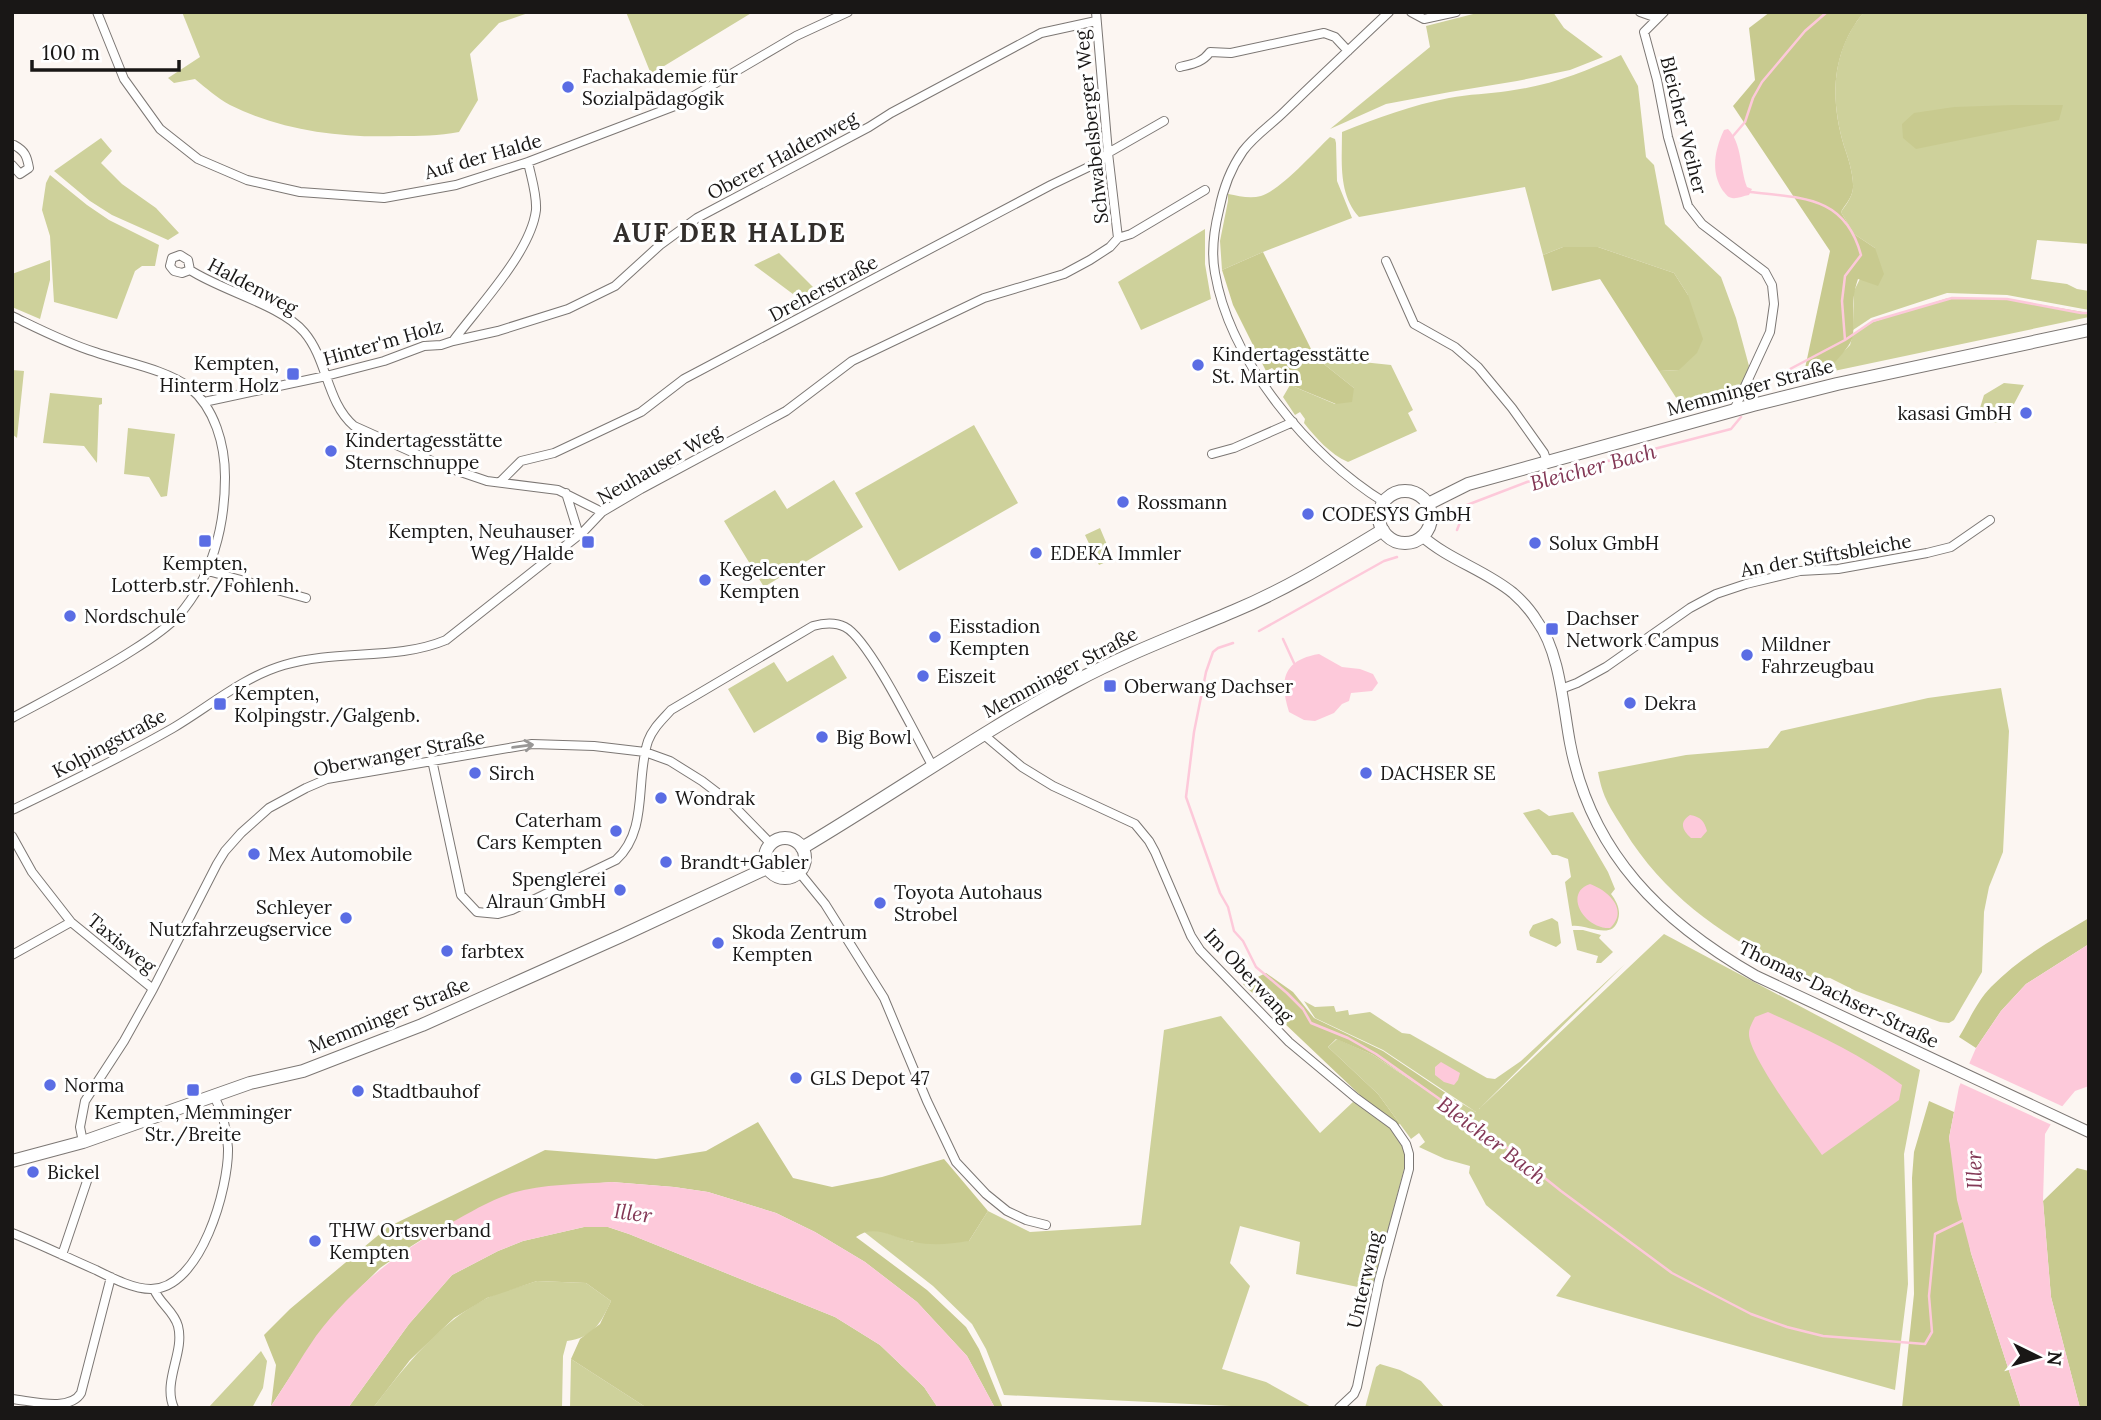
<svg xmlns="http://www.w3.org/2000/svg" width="2101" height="1420" font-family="Lora,serif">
<rect width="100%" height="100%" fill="#fcf6f2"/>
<!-- green -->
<path fill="#ced19b" d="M182,12H531L499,23L470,54L478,100L459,132C439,136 419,136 399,136C341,138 283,131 230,105C217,98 206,88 195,79L174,83L168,78L200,57Z
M626,12H753L651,74Z
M1481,12H1553L1564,28L1603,57L1570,70L1517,81L1450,92L1386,104L1330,129L1430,47L1426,26Z
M1864,12H2089V244L2037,240L2031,279L2067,284L2077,289L2089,291V310L2007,295L1947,293L1871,318L1853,330L1854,291L1875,248L1854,234L1841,212C1845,206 1850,200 1852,193C1856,182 1848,157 1844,146C1830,99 1831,51 1864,12Z
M1621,55L1638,86L1646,157L1654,165L1665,224L1721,277L1736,318L1749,366L1741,388L1682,407L1659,371L1679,370L1688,295L1674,273L1598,247H1563L1543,255L1525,187L1359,217C1338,194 1342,161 1342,132C1377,118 1412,105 1449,98C1469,94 1489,94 1508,91C1548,86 1585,72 1621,55Z
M1330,137L1335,139L1336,143L1337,181L1352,218L1263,252L1222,270L1220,241L1228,201V194C1239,196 1250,199 1261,196C1282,189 1313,153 1330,137Z
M101,138L112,151L101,163L122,184L156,208L179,233L168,240L112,215L90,201L54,171Z
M50,175L87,205L109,220L159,245L155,266H142L135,271L117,319L54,302L50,236L42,210L46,183Z
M1205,229V264L1211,299L1141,330L1118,282Z
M779,253L819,293L805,303L754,265Z
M50,260V280L40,319L12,307V274Z
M1948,298L2007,299L2089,313V317L1834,371L1826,370L1850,345L1853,334L1873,322Z
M1315,357L1391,365L1413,410L1408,413L1417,431L1348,462C1330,454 1316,438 1304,423L1305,419L1300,412L1295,415L1283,397L1290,385L1335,404L1354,388Z
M12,370L24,371L17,438L12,434Z
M2004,383L2024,385L2004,423L1976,421L1984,395Z
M50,393L102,398V404L99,405L97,463L84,446L43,443Z
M974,425L1018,503L899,571L855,493Z
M128,428L175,434L167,496L161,497L149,477L124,474Z
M834,480L863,527L764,587L724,521L775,490L787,509Z
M1100,528L1113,559L1099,565L1085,535Z
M833,655L847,678L754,733L728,689L774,662L787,682Z
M2001,688L2009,731L2003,852L1989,887L1984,912L1982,972L1954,1020L1949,1023L1940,1022L1856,991L1830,978L1820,977L1809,981C1734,941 1670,905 1624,830C1610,807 1603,799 1598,772L1686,755L1768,748L1781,731L1928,698Z
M1539,809L1549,816L1573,812L1608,872L1615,889L1611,894C1617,902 1621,910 1618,920C1612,941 1587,924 1572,926L1565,882L1571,877L1568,859L1557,855H1552L1523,813Z
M1552,918L1558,922L1561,943L1556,947L1530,936L1529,932L1533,925Z
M1573,930H1583L1601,935L1599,938L1613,952L1601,963H1596L1598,956L1577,950Z
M1664,934L1920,1070L1904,1154L1908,1284L1895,1390L1556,1296L1571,1276L1486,1205L1469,1173L1470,1166L1445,1159L1419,1147L1425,1142L1419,1133L1411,1139L1378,1094L1328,1047L1337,1039L1373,1055L1438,1098H1453L1476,1112L1383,1050L1315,1018L1304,1001L1315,1007L1334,1006L1336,1012L1348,1010L1349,1015L1370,1012L1402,1033L1410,1034L1487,1078L1495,1079L1521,1061L1625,964L1479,1109Z
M1221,1016L1320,1133L1353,1102L1390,1128L1406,1152L1404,1169L1372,1290L1296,1274L1300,1242L1240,1226L1230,1263L1250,1286L1222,1369L1266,1382L1313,1408H1274L1004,1395L986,1349L972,1324L933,1286L863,1231H881L913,1242L969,1241L988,1211L1030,1232L1141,1225L1164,1030Z
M537,1281L586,1283L611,1301C601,1323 593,1338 567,1341L563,1356L562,1408H373C405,1366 438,1324 485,1299C501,1291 520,1287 537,1281Z
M261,1351L267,1361L263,1388L252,1408H208Z
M571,1359L647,1408H570Z
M1380,1364L1400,1370L1421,1381L1445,1408H1365L1376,1367Z"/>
<!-- forest -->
<path fill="#c8ca8f" d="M1770,12H1864C1831,52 1830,99 1844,146C1848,157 1856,182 1852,193C1850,200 1844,206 1841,212L1854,234L1875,248L1884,274L1878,286L1858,279C1850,302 1855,314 1853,335C1853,343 1834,365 1826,370C1821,373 1811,372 1804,373L1830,251L1733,106L1755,80L1749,28Z
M2013,105H2063L2059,120L1916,149L1903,138L1902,124L1914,113L1954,107Z
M1563,247H1598L1674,273L1688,295L1703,339L1697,353L1679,370L1659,371L1600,279L1552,291L1543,255Z
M1263,252L1315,357L1354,388L1352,402L1336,404L1290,385L1272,368L1266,371L1233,305L1222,270Z
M2089,918V944L2026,984L2001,1011L1976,1048L1959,1037C1969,1021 1977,1001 1991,987C2019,958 2055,938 2089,918Z
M1266,973L1293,992L1314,1018L1383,1051L1453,1098H1439L1373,1055L1336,1039L1328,1047L1378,1094L1400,1124L1390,1128L1353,1102L1360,1095L1243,984Z
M1929,1101L1954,1112L1949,1138L1971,1253L2021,1408H1902L1914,1294L1912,1178L1914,1152Z
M758,1122L793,1178L832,1187L882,1177L944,1159L988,1211L969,1241C950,1244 933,1246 914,1242C894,1238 874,1223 856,1237L927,1290L966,1327L979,1349L1003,1408H995L967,1356L917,1302L865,1262L815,1232L776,1213L708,1192L674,1187L612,1182L540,1188L432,1233L410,1247L380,1268L348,1300L317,1336L271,1406L276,1365L264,1335L290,1309L388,1227L545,1150L656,1159L706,1151Z
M2077,1168L2089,1171V1408H2080L2051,1297L2043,1201Z
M584,1227H608L629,1234L835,1317L880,1345L924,1387L938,1408H647L571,1359L580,1339L600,1324L611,1301L586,1283L537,1281L487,1298L454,1318L410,1360L373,1408H348L409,1324L452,1275L498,1251L523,1241Z"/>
<!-- water -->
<path fill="#fdc9da" d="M1728,129C1742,143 1740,169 1747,187L1752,189L1749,195C1743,196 1737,199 1732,198C1727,197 1726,194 1723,191C1710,172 1715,149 1724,130Z
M1319,654L1342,667L1360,669L1373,674L1378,683L1372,691L1351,693L1349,701L1342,704L1334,713L1315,721L1304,720L1289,712C1279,680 1283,660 1319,654Z
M1690,815C1701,817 1704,821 1707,831L1701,838H1691C1682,830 1679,822 1690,815Z
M1590,884C1609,891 1629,910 1610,928C1584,929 1563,893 1590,884Z
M2089,944V1086L2075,1091L2060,1109L2045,1134L2043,1201L2051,1297L2080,1408H2021L1971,1253L1957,1200L1949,1138L1959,1087L1976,1048L2001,1011L2026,984Z
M1768,1012C1815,1033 1860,1054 1902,1085L1899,1100L1822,1155C1808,1135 1747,1054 1749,1033C1749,1028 1753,1021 1755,1017Z
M1441,1062L1460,1073L1458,1080L1454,1085L1444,1082L1435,1075V1067Z
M612,1182L674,1187L708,1192L776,1213L815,1232L865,1262L917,1302L967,1356L995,1408H938L924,1387L880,1345L835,1317L629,1234L608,1227H584L523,1241L498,1251L452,1275L409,1324L348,1408H270C286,1384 300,1359 316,1336C352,1288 398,1252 449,1224C469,1213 490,1200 512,1193C543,1184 579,1184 612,1182Z"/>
<!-- pier -->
<path fill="#fcf6f2" d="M1966,1062L2066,1108L2054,1126L1958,1082Z"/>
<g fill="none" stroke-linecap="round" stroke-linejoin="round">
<!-- stream -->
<path stroke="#fdc9da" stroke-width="2.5" d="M1733,136L1745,122L1753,98L1762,82L1805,31L1827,12
M1750,192C1801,198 1845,195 1861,255L1845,276L1842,301L1845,340L1758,386
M1845,340L1873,321L1952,298L2007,299L2081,313H2089
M1457,530L1467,505L1527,482L1731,429L1741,417
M1259,631L1384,561L1397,557
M1283,639L1294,663
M1233,643L1218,648L1213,652L1206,672L1194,732L1186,797L1220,893L1228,907L1234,931L1243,941L1256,967L1287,993L1303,1009L1311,1023L1348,1038L1376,1054L1496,1139L1561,1191L1672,1273L1751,1314L1787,1327L1823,1336L1925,1344L1932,1332L1929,1296L1935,1234L1966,1219"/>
<!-- minor casing -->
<g stroke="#7c7774" stroke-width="10">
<path id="minor" d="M97,12L124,79L160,129L198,159L247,180L300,192L384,198L456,185L528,162L680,104L796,36L848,12
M1096,12L1108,153L1118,238
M1411,12L1424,19L1456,12
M1640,12L1657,18
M1664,12L1644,32L1657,80L1668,137L1688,206L1702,224L1765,272L1772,285L1774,304L1770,332L1734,410
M1180,67C1192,64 1202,63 1210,52L1231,53L1324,33L1335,37L1348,51
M12,165L20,174L29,168C27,156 25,151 14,145
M1386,261L1414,324L1455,347L1478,367L1512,408L1544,453L1547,462
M190,270L182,273L174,271L170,266L172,258L180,255L188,260L190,270C222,291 281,305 304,332C328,360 326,402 354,426L443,466L487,481L558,490L602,512
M12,316C39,329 66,343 95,352C123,362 165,369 189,387C215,408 225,445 225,477C225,527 212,577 179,615C166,629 149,640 133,650C94,675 53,696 12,718
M453,341L498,331L568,309L615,286L660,245L697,218L869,127L891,113L1041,33L1096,21
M204,402L326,376L384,361L424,346L441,345L453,341C478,307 531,252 536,210C537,194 531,177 528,162
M1212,454L1234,448L1293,422
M500,482L521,461L554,453L641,412L684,379L1051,185L1099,162L1108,153L1164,121
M566,493L579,535
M1384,502C1309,456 1230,361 1215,273C1211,252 1214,230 1219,210C1223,189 1231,168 1243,151C1254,136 1272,124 1285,111C1319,78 1354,45 1389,12
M208,571L306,598
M1561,689L1577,683L1606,667L1690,608L1716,594L1746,584L1800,571L1838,569L1927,553L1951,547L1990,520
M984,735L1022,767L1053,786L1135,824L1149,841L1155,852L1191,936L1200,950L1289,1042L1356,1098L1393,1125L1406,1144L1409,1154V1169L1379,1280L1357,1387L1354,1394L1339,1408
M432,760L461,895L477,912L498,914L512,910L616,860C649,830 635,780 648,741C653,728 662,720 671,710L813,626C824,623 835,622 845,627C869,639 917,738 933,767
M12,810C66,784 121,758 173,728C210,706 243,677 284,665C337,649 396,661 446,640L584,531L602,512L641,489L786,411L852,361L984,298L1064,274L1090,260L1110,247L1118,238L1131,234L1205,190
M12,836L32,872L71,922L153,989
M799,872L825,904L884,998L927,1101L956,1162L986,1194L1007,1211L1026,1220L1046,1225
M12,955L71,922
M83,1142L80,1127L85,1101L124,1041L153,989L217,864L225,851L241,833L269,808L306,788L327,779L532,744L594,746L645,752L670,761L702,781L732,804L771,844
M12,1233C40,1244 68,1258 96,1270C112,1278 133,1289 151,1289C201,1289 229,1187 228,1148C227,1131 222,1111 214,1096
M62,1255L87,1181
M154,1289C159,1303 174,1311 178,1326C185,1353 162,1381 174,1408
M12,1399C32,1401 70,1412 81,1393L111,1277"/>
</g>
<!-- tertiary casing -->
<g stroke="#7c7774" stroke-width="12">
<path id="tertiary" d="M1422,536C1449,560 1485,570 1513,593C1521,600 1531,611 1537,621C1560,652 1563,706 1570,743C1591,854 1662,922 1756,976L2089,1132"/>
</g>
<!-- secondary casing -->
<g stroke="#7c7774" stroke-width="14">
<path id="secondary" d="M1379 517a26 26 0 1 1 52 0a26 26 0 1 1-52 0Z
M1428,504L1468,484L1753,405L1837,384L2089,330
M765 858a20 20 0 1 1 40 0a20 20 0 1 1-40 0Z
M802,848C893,794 981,732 1074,682C1126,654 1180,634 1234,611C1287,589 1335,559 1383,530
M12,1161L83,1142L250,1083L303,1071L422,1025L621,936L767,868"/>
</g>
<!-- minor -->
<use href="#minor" stroke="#fff" stroke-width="8"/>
<!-- tertiary -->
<use href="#tertiary" stroke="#fff" stroke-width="10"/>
<!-- secondary -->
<use href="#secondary" stroke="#fff" stroke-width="12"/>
</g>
<!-- one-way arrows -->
<defs><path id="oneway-shaft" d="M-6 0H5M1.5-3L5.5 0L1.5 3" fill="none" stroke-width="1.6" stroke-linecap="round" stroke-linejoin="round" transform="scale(1.75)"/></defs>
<use stroke="#989796" href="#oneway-shaft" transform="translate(523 746) rotate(-8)"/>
<!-- markers -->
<g fill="#5a6de4" stroke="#fff" stroke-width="2.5">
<circle cx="568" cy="87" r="7"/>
<circle cx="1198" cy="365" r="7"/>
<rect x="286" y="367" width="14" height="14" rx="3.5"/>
<circle cx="2026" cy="413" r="7"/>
<circle cx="331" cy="451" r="7"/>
<circle cx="1123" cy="502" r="7"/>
<circle cx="1308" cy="514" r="7"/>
<rect x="198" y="534" width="14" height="14" rx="3.5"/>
<rect x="581" y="535" width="14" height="14" rx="3.5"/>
<circle cx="1535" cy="543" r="7"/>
<circle cx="1036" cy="553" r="7"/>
<circle cx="705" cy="580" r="7"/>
<circle cx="70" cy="616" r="7"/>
<rect x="1545" y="622" width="14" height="14" rx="3.5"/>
<circle cx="935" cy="637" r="7"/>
<circle cx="1747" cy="655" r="7"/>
<circle cx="923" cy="676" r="7"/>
<rect x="1103" y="679" width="14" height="14" rx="3.5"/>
<circle cx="1630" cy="703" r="7"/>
<rect x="213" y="697" width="14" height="14" rx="3.5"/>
<circle cx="822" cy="737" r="7"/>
<circle cx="475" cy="773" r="7"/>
<circle cx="1366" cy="773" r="7"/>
<circle cx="661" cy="798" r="7"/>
<circle cx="616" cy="831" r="7"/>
<circle cx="254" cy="854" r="7"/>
<circle cx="666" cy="862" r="7"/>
<circle cx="620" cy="890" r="7"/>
<circle cx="880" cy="903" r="7"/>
<circle cx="346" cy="918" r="7"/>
<circle cx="718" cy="943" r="7"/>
<circle cx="447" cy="951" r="7"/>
<circle cx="796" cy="1078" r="7"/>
<circle cx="50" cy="1085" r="7"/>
<rect x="186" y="1083" width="14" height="14" rx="3.5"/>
<circle cx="358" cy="1091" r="7"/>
<circle cx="33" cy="1172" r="7"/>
<circle cx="315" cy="1241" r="7"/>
</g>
<g text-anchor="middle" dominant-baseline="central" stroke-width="6" stroke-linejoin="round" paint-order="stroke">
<!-- poi labels -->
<g font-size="19" fill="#191716" stroke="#fff" text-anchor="start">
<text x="582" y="76">Fachakademie für<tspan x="582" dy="22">Sozialpädagogik</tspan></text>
<text x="1212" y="354">Kindertagesstätte<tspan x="1212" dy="22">St. Martin</tspan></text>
<text x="279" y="363" text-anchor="end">Kempten,<tspan x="279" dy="22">Hinterm Holz</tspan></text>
<text x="2012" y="413" text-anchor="end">kasasi GmbH</text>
<text x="345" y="440">Kindertagesstätte<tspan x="345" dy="22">Sternschnuppe</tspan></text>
<text x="1137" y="502">Rossmann</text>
<text x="1322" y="514">CODESYS GmbH</text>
<text x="574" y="531" text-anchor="end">Kempten, Neuhauser<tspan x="574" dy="22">Weg/Halde</tspan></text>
<text x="1549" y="543">Solux GmbH</text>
<text x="1050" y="553">EDEKA Immler</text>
<text x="205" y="563" text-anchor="middle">Kempten,<tspan x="205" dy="22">Lotterb.str./Fohlenh.</tspan></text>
<text x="719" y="569">Kegelcenter<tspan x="719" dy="22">Kempten</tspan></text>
<text x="84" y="616">Nordschule</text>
<text x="1566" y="618">Dachser<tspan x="1566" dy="22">Network Campus</tspan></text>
<text x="949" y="626">Eisstadion<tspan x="949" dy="22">Kempten</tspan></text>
<text x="1761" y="644">Mildner<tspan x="1761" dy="22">Fahrzeugbau</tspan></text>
<text x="937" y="676">Eiszeit</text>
<text x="1124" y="686">Oberwang Dachser</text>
<text x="234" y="693">Kempten,<tspan x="234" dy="22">Kolpingstr./Galgenb.</tspan></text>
<text x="1644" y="703">Dekra</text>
<text x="836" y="737">Big Bowl</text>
<text x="489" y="773">Sirch</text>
<text x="1380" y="773">DACHSER SE</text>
<text x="675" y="798">Wondrak</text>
<text x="602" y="820" text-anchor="end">Caterham<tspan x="602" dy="22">Cars Kempten</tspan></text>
<text x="268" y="854">Mex Automobile</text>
<text x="680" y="862">Brandt+Gabler</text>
<text x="606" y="879" text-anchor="end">Spenglerei<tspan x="606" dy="22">Alraun GmbH</tspan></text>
<text x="894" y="892">Toyota Autohaus<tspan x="894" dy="22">Strobel</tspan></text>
<text x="332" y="907" text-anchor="end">Schleyer<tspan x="332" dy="22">Nutzfahrzeugservice</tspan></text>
<text x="732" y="932">Skoda Zentrum<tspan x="732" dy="22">Kempten</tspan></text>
<text x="461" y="951">farbtex</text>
<text x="810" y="1078">GLS Depot 47</text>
<text x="64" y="1085">Norma</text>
<text x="372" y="1091">Stadtbauhof</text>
<text x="193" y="1112" text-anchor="middle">Kempten, Memminger<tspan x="193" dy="22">Str./Breite</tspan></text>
<text x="47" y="1172">Bickel</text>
<text x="329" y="1230">THW Ortsverband<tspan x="329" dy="22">Kempten</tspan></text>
</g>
<!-- street labels -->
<g font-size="19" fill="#191716" stroke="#fff">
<text transform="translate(1684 125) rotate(76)">Bleicher Weiher</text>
<text transform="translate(1091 127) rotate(-96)">Schwabelsberger Weg</text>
<text transform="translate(782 155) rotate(-28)">Oberer Haldenweg</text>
<text transform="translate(483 156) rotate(-16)">Auf der Halde</text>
<text transform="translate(253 286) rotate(28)">Haldenweg</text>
<text transform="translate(823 288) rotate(-28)">Dreherstraße</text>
<text transform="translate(383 342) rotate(-16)">Hinter'm Holz</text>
<text transform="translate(1750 387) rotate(-15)">Memminger Straße</text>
<text transform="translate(659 464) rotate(-30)">Neuhauser Weg</text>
<text transform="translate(1826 555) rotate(-10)">An der Stiftsbleiche</text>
<text transform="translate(1060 672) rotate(-28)">Memminger Straße</text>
<text transform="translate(109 743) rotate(-28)">Kolpingstraße</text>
<text transform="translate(399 753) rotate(-11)">Oberwanger Straße</text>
<text transform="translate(122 943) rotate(39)">Taxisweg</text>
<text transform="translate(1249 975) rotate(47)">Im Oberwang</text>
<text transform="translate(1839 994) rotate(26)">Thomas-Dachser-Straße</text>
<text transform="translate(389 1015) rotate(-22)">Memminger Straße</text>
<text transform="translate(1364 1280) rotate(-77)">Unterwang</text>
</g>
<!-- water labels -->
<g font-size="21" font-style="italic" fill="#833856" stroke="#fff">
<text transform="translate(1593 467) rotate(-15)">Bleicher Bach</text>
<text transform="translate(1492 1140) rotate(37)">Bleicher Bach</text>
<text transform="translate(1974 1170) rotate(-91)">Iller</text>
<text transform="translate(633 1213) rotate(8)">Iller</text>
</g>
<!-- district labels -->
<g font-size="26" font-weight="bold" letter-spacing="2" fill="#332f2c" stroke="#fff">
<text x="730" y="232">AUF DER HALDE</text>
</g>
</g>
<!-- border -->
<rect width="2101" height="1420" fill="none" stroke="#191716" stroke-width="28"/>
<!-- north arrow -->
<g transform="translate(2038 1357) rotate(95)" stroke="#ffffff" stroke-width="5" paint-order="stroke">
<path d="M0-5L12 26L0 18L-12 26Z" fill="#191716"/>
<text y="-10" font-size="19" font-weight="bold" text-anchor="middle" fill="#191716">N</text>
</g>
<!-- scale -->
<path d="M32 60v10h147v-10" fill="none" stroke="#191716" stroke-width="3.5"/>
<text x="42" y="60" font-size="21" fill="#191716" stroke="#ffffff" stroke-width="5" paint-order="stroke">100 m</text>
</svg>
